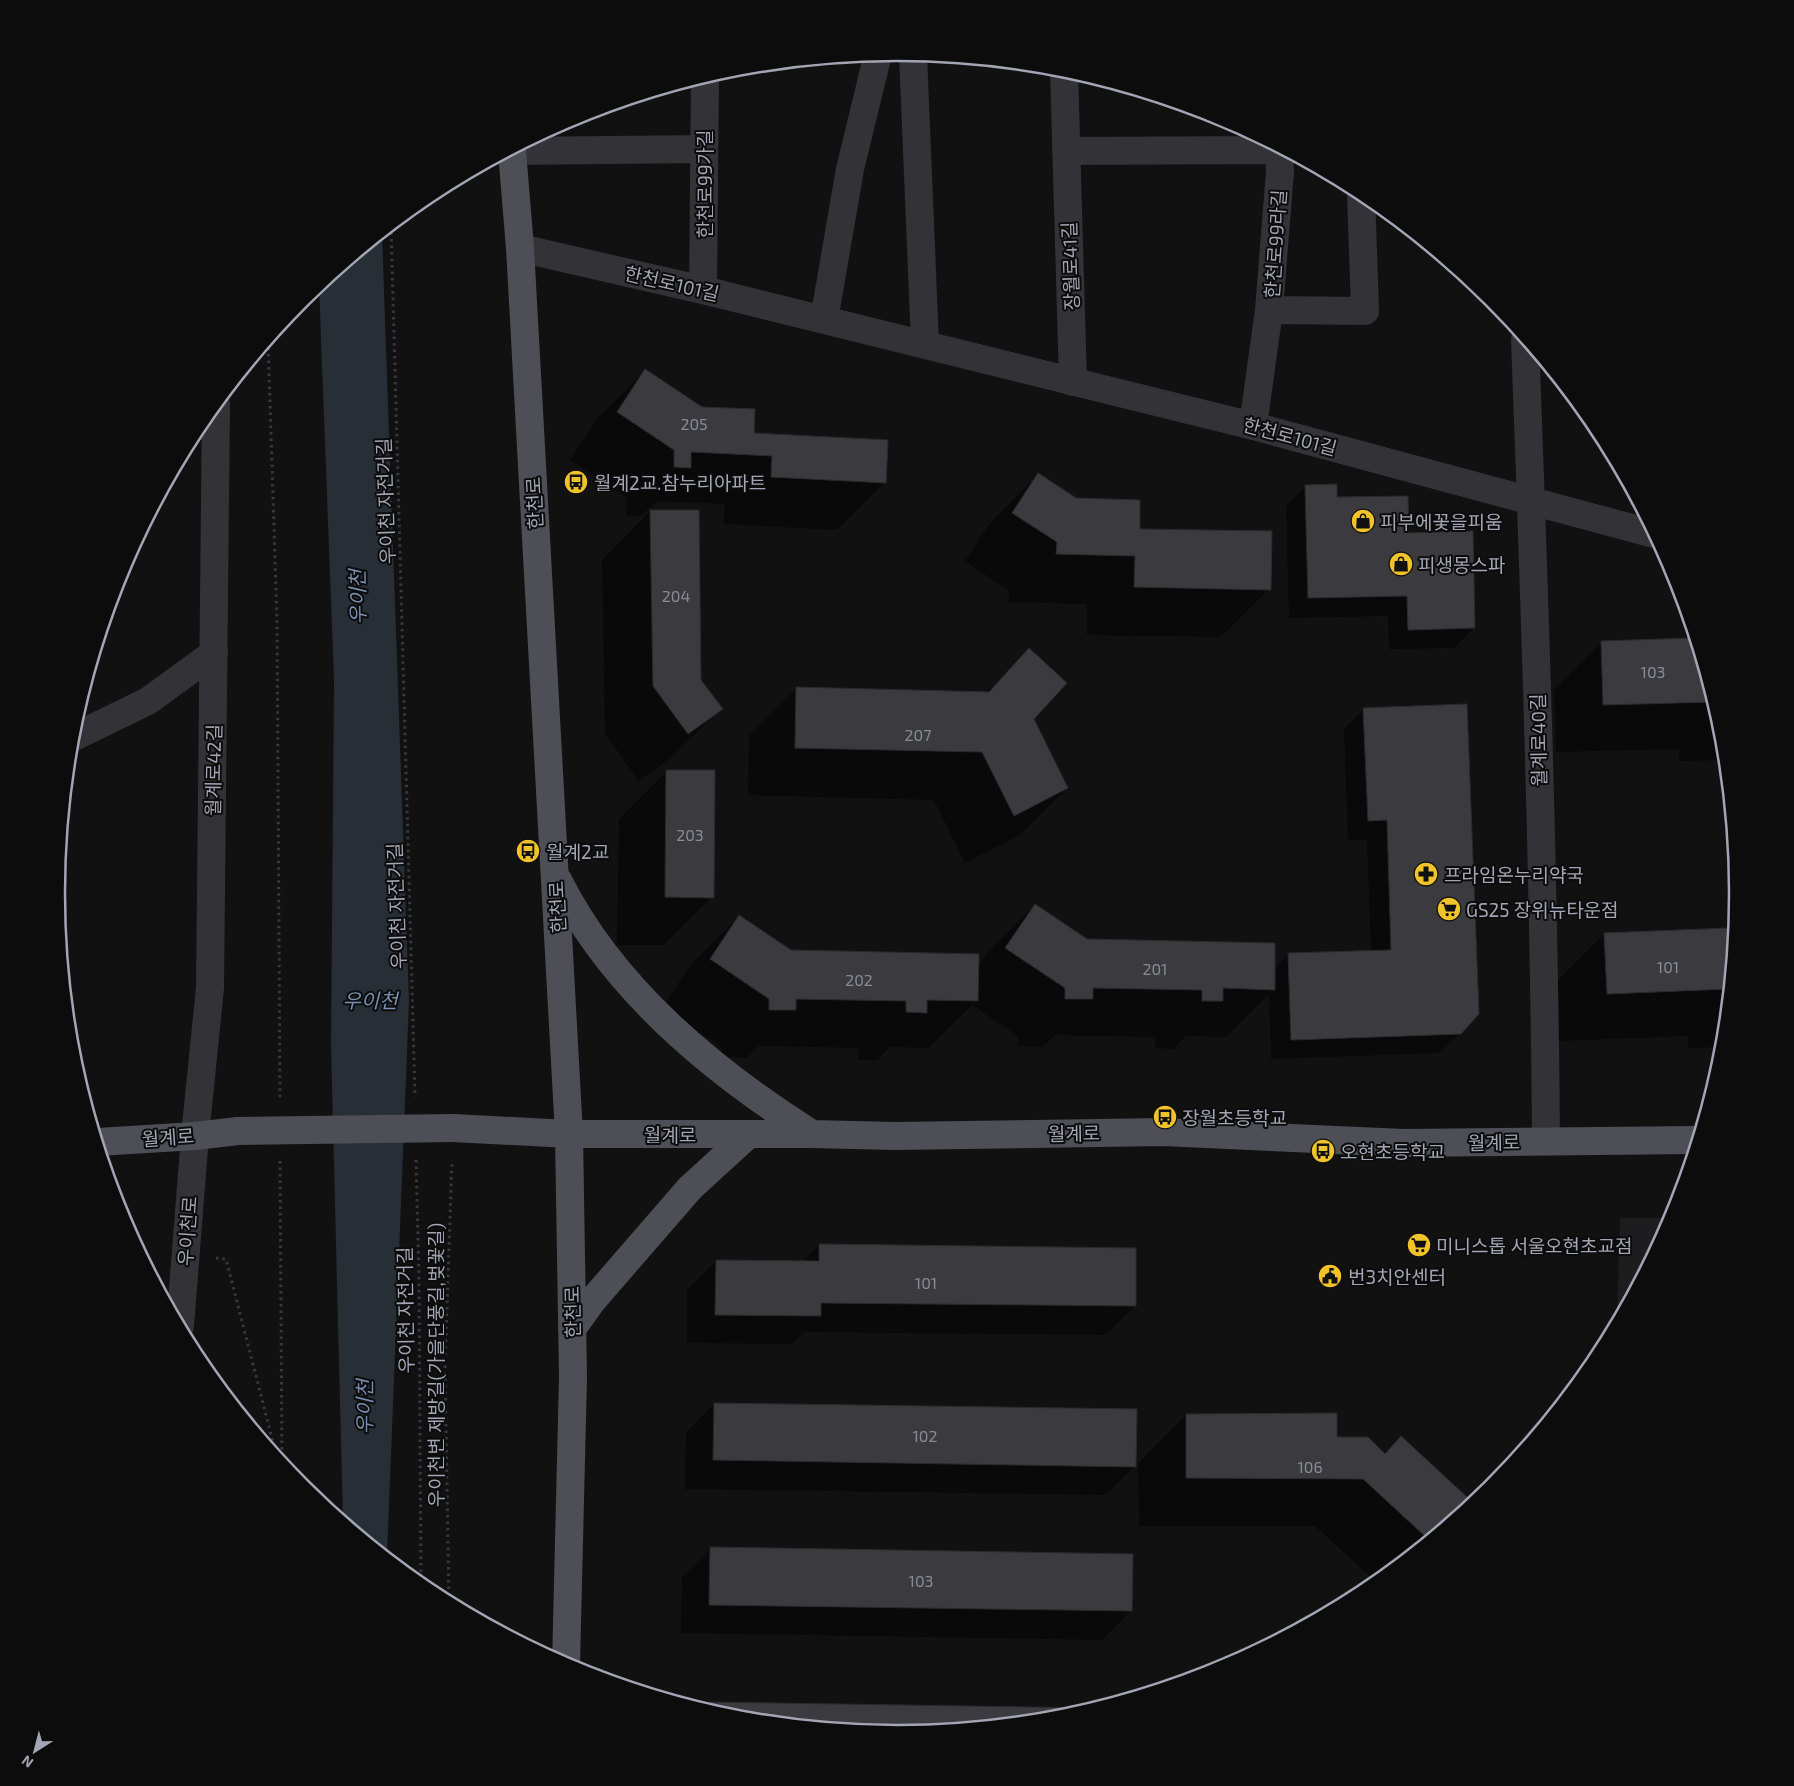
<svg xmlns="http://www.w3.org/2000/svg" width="1794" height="1786" font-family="'Exo 2','Noto Sans KR',sans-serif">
<rect width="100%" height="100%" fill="#111112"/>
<!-- built -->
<path fill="#1d1d1f" d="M1620,1218H1672L1617,1321Z"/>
<!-- water -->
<path fill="#272e35" d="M382,234L409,1001L387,1556L343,1521L331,1045L334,680L319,285Z"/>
<!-- shadow -->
<path fill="#0007" d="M645,371L701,408L753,434L885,482L837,530L723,524L725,504L657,501L641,516L626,515L627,498L570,460L597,419Z
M1038,475L1075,499L1139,530L1269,589L1221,637L1087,635V604L1009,602V591L965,561L990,523Z
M1306,486L1336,499L1474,628L1454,648L1389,649L1388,616L1289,618L1286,506Z
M650,511L700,680L721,708L673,756L639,781L605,734L602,560Z
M1694,639L1721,729L1724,760L1679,761V749L1556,752L1554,690L1602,642Z
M1029,650L1033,719L1067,788L1019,836L965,863L934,800L748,795L749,736L797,688L986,693Z
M1364,709L1460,1033L1439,1053L1271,1059L1269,994L1226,1037L1186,1036L1174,1049L1155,1048V1037L1055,1035L1043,1047L1018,1046V1036L972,1005L929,1048L890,1047L877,1060H858L859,1048L759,1046L747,1058L722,1057L721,1047L663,1007L691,964L739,916L791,951L978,968L987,953L1035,905L1087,940L1274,969L1288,954L1371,952L1367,840H1348L1344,729Z
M667,771L712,897L664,945H617L619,819Z
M1604,934L1733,943L1722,1047L1688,1048V1036L1559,1041L1556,982Z
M819,1245L1135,1306L1106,1335L804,1332L791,1344L687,1343V1290L716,1261L802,1262Z
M714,1404L1135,1466L1106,1495L685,1489L686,1433Z
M1186,1415L1336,1438L1384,1455L1401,1438L1466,1499L1426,1541L1376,1582L1315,1526H1139L1138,1463Z
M710,1549L1131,1611L1102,1640L681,1633L682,1577Z
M710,1703L1089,1709L1061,1717L897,1733L733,1717L705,1709Z"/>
<!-- building -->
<path fill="#3b3b3f" stroke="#2b2b2e" d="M645,369L702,407L755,409L754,433L888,440L886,483L771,477L772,456L691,452V468L674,467V450L617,412Z
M1038,473L1076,498L1140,500V529L1272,531L1271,590L1134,587L1135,556L1056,554L1057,542L1012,513Z
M1337,484V497L1408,496L1409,533L1473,531L1475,628L1408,630L1407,596L1308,598L1305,485Z
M650,510H699L701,680L723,709L688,734L653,686Z
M1694,638L1713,702L1603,705L1601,641Z
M1029,648L1067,683L1034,719L1068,788L1014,816L982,752L795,748L796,687L989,692Z
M1467,704L1479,1014L1461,1034L1291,1040L1288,953L1391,950L1387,820L1368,821L1363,708Z
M666,770H715L714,898L665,897Z
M1035,904L1087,939L1275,943V990L1223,988V1001H1202V990L1093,988V999H1065V988L1005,948Z
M739,915L791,950L979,954L978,1001L927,1000V1013L906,1012V1001L796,999V1010H769V999L710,959Z
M1729,928L1730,942H1733L1728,989L1607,994L1604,933Z
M819,1244L1136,1248V1306L821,1303V1316L715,1315L716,1260L819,1261Z
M714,1403L1137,1409L1136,1467L713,1460Z
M1337,1413V1437H1368L1385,1454L1401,1436L1468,1498L1428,1539L1363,1479L1186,1478V1414Z
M710,1547L1133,1554L1132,1611L709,1605Z
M710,1702L1093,1708L1061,1717L897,1733L733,1717L710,1710Z"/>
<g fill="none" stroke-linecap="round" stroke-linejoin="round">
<!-- path -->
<path stroke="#38393e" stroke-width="3" stroke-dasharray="2.5 4" stroke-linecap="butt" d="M391,226L415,1097
M268,341L277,620L280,1100
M416,1160L419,1277L421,1585
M280,1161L282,1463
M216,1258L226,1259L276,1454
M449,1602L445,1367L452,1160"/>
<!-- minor -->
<path stroke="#323237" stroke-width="28" d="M913,54L925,344
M1064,70L1073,382
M512,151L704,149
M1066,151L1279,150
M520,248L703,290L1253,426L1654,534
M703,290L705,77
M1269,310L1365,311L1361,193
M824,320L850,169L878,54
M1525,340C1535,607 1544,874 1546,1141
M1253,426L1269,310L1280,171L1279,149
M72,738L148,701L214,653
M180,1326L195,1136L210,988L216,404"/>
<!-- major -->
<path stroke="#4e4f56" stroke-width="28" d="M512,151L520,248L569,1134L573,1377L566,1665
M558,880C612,988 711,1070 812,1134
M453,1128L569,1134H812L895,1136L1163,1132L1403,1143L1696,1140
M98,1142L195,1136L238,1131
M572,1329L592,1301L690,1188L748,1135"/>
<!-- major-bridge -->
<path stroke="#4e4f56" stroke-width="28" d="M238,1131L453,1128"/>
</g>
<!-- icons -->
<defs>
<g id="bus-disc" transform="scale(1.25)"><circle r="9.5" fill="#f1c32a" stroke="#0c0c0d"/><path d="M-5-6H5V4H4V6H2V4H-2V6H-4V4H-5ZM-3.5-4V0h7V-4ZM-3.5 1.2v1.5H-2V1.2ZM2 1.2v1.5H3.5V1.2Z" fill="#111"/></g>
<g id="shop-disc" transform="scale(1.25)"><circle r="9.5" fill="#f1c32a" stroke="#0c0c0d"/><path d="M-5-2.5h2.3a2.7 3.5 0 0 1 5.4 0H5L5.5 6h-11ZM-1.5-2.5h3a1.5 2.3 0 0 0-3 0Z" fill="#111"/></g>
<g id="pharmacy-disc" transform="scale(1.25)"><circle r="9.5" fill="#f1c32a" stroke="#0c0c0d"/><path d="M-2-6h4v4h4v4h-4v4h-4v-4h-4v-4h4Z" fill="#111"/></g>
<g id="supermarket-disc" transform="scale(1.25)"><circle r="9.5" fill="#f1c32a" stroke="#0c0c0d"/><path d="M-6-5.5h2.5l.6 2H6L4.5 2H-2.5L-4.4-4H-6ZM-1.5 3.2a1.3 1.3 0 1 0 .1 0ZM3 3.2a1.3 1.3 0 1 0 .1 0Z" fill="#111"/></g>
<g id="civic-disc" transform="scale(1.25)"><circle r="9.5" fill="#f1c32a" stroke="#0c0c0d"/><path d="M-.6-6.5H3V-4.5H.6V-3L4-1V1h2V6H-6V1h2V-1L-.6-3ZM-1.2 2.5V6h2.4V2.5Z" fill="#111"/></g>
</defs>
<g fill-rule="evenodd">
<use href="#bus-disc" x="576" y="482"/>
<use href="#shop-disc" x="1363" y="521"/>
<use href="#shop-disc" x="1401" y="564"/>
<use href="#bus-disc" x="528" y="851"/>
<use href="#pharmacy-disc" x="1426" y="874"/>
<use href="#supermarket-disc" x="1449" y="909"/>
<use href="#bus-disc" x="1165" y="1117"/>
<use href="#bus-disc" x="1323" y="1151"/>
<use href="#supermarket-disc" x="1419" y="1245"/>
<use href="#civic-disc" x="1330" y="1276"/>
</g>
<g text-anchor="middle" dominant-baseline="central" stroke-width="4" stroke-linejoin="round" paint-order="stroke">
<!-- number labels -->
<g font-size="16" fill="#888a96">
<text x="694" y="423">205</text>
<text x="676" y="595">204</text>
<text x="1653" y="671">103</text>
<text x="918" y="734">207</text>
<text x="690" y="834">203</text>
<text x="1668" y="966">101</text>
<text x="1155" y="968">201</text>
<text x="859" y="979">202</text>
<text x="926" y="1282">101</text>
<text x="925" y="1435">102</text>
<text x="1310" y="1466">106</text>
<text x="921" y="1580">103</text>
</g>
<!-- street labels -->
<g font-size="19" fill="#a2a5b3" stroke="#0c0c0d">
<text transform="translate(704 184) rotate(-90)">한천로99가길</text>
<text transform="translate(1275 244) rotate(-86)">한천로99라길</text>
<text transform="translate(1070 266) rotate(-92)">장월로41길</text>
<text transform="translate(672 283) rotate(13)">한천로101길</text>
<text transform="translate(1290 436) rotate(15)">한천로101길</text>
<text transform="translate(385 501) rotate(-92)">우이천 자전거길</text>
<text transform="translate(534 503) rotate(-93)">한천로</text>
<text transform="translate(1538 740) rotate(-91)">월계로40길</text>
<text transform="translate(213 770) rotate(-89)">월계로42길</text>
<text transform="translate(396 906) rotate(-92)">우이천 자전거길</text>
<text transform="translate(557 907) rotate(-93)">한천로</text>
<text transform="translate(1074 1133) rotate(-1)">월계로</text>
<text x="670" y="1134">월계로</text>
<text transform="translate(168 1137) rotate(-4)">월계로</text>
<text transform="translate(1494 1142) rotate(-1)">월계로</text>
<text transform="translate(187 1231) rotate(-86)">우이천로</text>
<text transform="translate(405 1310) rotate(-91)">우이천 자전거길</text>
<text transform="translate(572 1312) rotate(-91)">한천로</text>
<text transform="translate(435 1365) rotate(-90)">우이천변 제방길(가을단풍길,벚꽃길)</text>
</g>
<!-- poi labels -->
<g font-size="19" fill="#a2a5b3" stroke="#0c0c0d" text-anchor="start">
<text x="594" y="482">월계2교.참누리아파트</text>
<text x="1380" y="521">피부에꽃을피움</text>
<text x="1418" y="564">피생몽스파</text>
<text x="546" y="851">월계2교</text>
<text x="1444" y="874">프라임온누리약국</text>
<text x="1466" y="909">GS25 장위뉴타운점</text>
<text x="1182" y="1117">장월초등학교</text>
<text x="1340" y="1151">오현초등학교</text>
<text x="1436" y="1245">미니스톱 서울오현초교점</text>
<text x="1348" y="1276">번3치안센터</text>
</g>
<!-- water labels -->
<g font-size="20" font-style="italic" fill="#788faf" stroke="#0c0c0d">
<text transform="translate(357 597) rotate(-91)">우이천</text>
<text x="370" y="1000">우이천</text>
<text transform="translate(364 1407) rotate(-90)">우이천</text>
</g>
</g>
<!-- crop -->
<path d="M0 0H1794V1786H0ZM65 893a832 832 0 1 1 1664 0a832 832 0 1 1-1664 0Z" fill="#0c0c0d" fill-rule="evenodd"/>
<path fill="none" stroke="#a2a5b3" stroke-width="2.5" d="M65 893a832 832 0 1 1 1664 0a832 832 0 1 1-1664 0Z"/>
<!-- north arrow -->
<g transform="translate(35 1751) rotate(216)" stroke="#0c0c0d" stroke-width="4" paint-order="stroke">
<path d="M0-4L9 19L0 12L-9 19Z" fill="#a2a5b3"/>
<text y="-8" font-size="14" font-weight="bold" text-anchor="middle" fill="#a2a5b3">N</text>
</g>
</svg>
